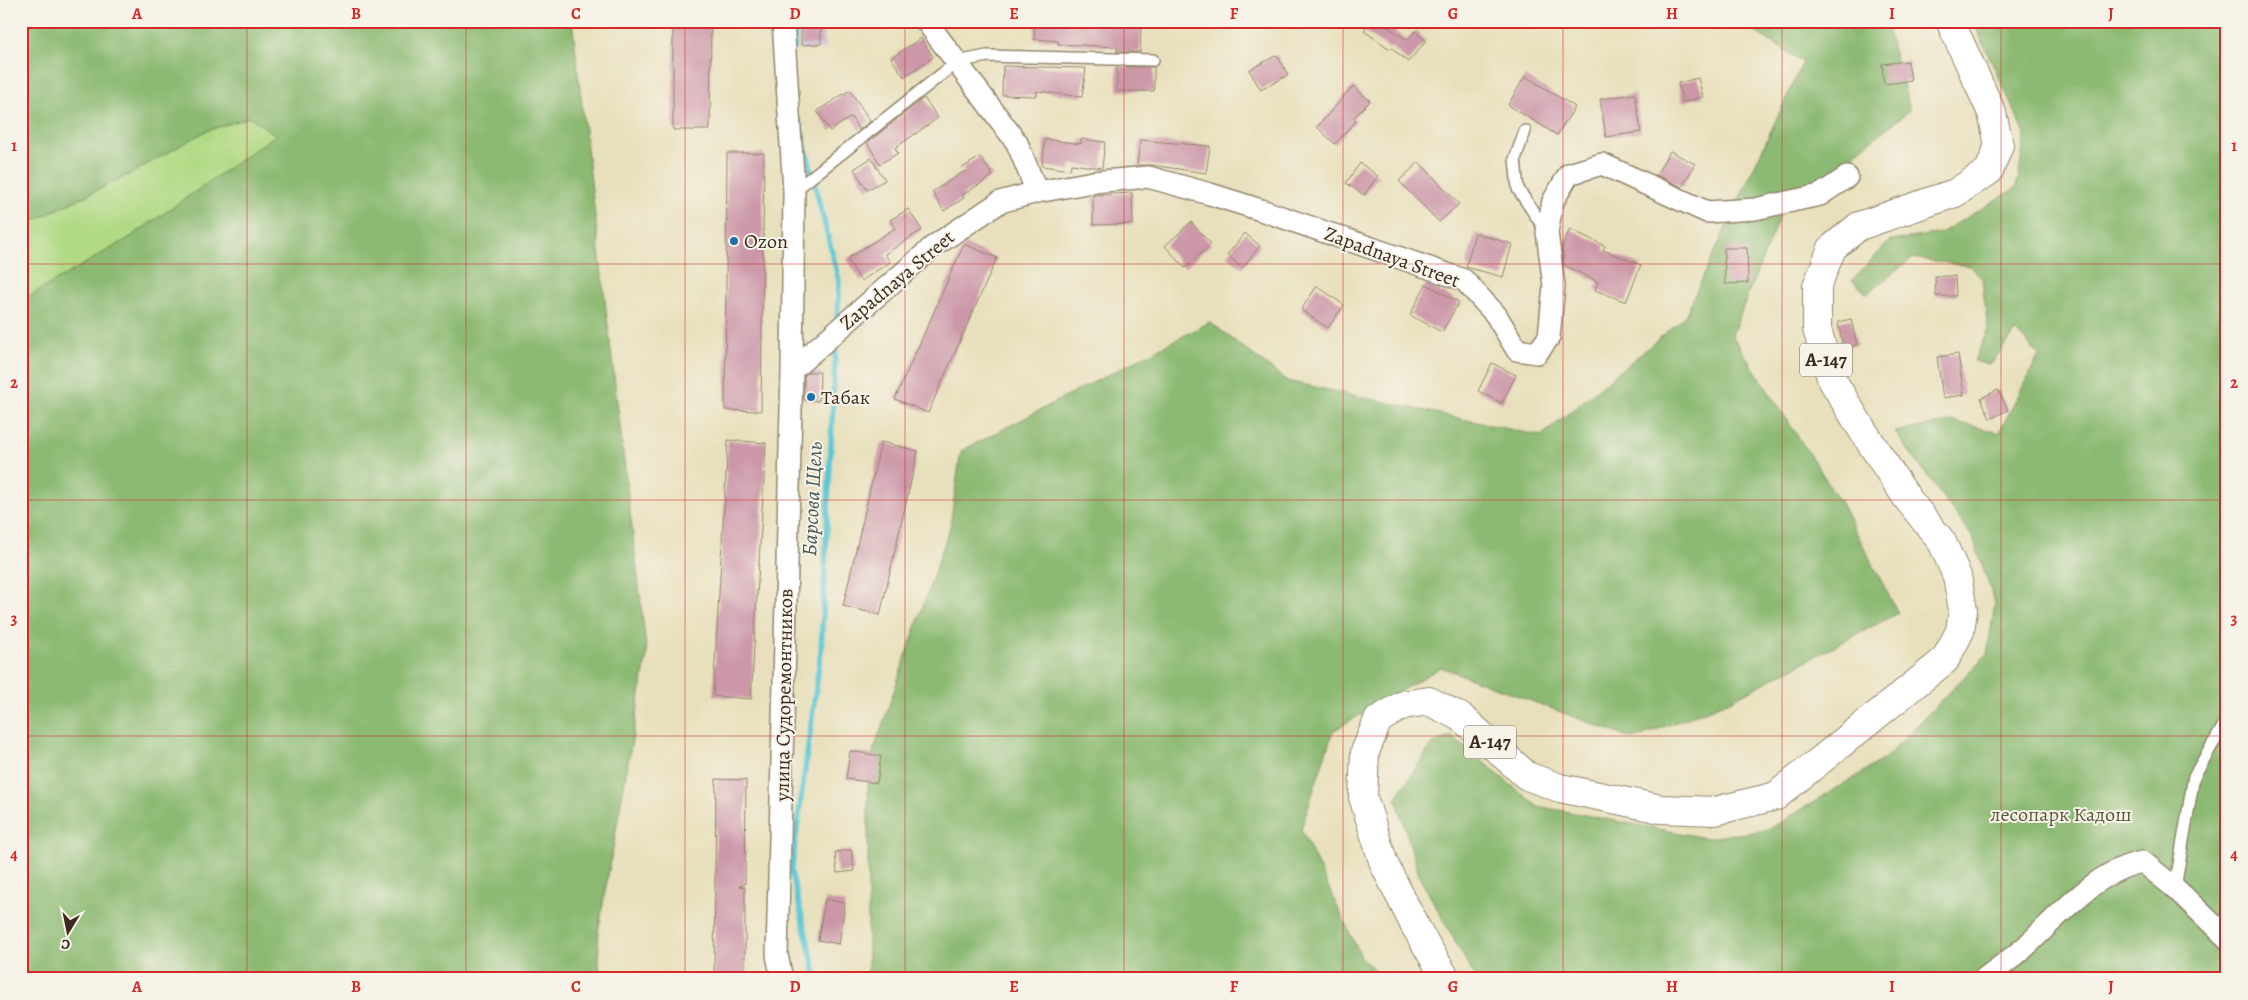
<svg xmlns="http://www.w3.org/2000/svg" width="2248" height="1000" font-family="Alegreya,serif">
  <rect width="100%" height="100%" fill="#f7f3e8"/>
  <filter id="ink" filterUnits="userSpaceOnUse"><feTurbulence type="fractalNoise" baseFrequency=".02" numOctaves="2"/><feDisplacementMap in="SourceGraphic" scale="10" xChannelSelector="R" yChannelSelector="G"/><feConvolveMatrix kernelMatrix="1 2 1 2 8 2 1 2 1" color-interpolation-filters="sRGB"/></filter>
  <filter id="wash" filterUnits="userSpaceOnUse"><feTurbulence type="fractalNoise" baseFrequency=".0096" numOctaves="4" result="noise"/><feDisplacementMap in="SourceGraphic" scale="20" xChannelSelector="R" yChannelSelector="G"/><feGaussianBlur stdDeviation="1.12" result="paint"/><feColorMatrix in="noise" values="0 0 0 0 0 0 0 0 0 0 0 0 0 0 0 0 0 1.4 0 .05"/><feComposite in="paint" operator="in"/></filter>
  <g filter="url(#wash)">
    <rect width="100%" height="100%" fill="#e8e0bc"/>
    <path fill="#cfbdce" d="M 799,21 L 824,21 L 825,49 L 800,50 Z"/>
    <path fill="#b1da85" stroke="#768252" d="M 250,117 L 276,135 L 129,238 L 21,301 L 21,227 L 130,174 L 206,131 Z"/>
    <path fill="#8cba72" stroke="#647248" d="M 21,21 L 572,21 L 647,655 L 598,932 L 600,979 L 21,979 L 21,301 L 129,238 L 276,135 L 250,117 L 206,131 L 130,174 L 21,227 Z
      M 1738,21 L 1885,21 L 1910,110 L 1781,212 L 1732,335 L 1841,503 L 1898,613 L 1730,701 L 1633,739 L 1441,667 L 1333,731 L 1301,829 L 1362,959 L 1386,979 L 868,979 L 868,767 L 950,527 L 961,451 L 1210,322 L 1287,381 L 1541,436 L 1684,318 L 1803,62 Z
      M 1973,21 L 2227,21 L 2227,979 L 1476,979 L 1420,878 L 1396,798 L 1433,743 L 1451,736 L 1537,806 L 1706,838 L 1768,830 L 1884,759 L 1987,654 L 1995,603 L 1973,538 L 1895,432 L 1953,421 L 1999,433 L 2039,355 L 2016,331 L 1990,365 L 1974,361 L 1988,330 L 1982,279 L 1969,266 L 1912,258 L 1867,294 L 1852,280 L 1890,241 L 1941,233 L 2017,187 L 2025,134 Z"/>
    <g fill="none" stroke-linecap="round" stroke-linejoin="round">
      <path stroke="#5bc7d5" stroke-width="5.5" d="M 795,21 L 795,48
        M 799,121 L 839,281 L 837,322
        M 817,979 L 791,872 L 821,651 L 836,339"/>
    </g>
    <g id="blocks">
      <path fill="#cc97a8" d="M 673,21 L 711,21 L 710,130 L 673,130 Z
        M 801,21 L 820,21 L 821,44 L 801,45 Z
        M 1035,21 L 1098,21 L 1141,24 L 1140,52 L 1117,52 L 1117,47 L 1058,44 L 1058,41 L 1034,39 Z
        M 1363,21 L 1379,21 L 1407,40 L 1415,31 L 1426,41 L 1408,62 L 1391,47 L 1390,49 L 1364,31 L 1367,25 Z
        M 921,38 L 933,57 L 904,77 L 891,58 Z
        M 1277,55 L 1288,75 L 1261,90 L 1249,70 Z
        M 1908,61 L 1911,81 L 1884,84 L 1882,64 Z
        M 1003,66 L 1086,68 L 1082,97 L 1037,91 L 1037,96 L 1002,95 Z
        M 1117,67 L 1154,67 L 1154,91 L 1117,91 Z
        M 1525,76 L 1575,107 L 1557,135 L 1508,105 Z
        M 1698,78 L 1703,97 L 1683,102 L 1678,83 Z
        M 1353,86 L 1370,101 L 1353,118 L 1356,121 L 1335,144 L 1317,127 Z
        M 850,90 L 870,121 L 859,130 L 851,117 L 830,131 L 817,111 Z
        M 1635,94 L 1641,132 L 1606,137 L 1600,99 Z
        M 924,98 L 938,118 L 895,148 L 898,153 L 880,164 L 867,143 Z
        M 1045,139 L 1081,144 L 1081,139 L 1105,142 L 1102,168 L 1071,164 L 1070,170 L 1042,166 Z
        M 1140,140 L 1210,146 L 1206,173 L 1151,165 L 1137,165 Z
        M 1670,151 L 1695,164 L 1682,187 L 1656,175 Z
        M 727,153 L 764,153 L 761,411 L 725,410 Z
        M 980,157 L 993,176 L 962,195 L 964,198 L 944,211 L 932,192 L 965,171 L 962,168 Z
        M 871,158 L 885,180 L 867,190 L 854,169 Z
        M 1419,162 L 1459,204 L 1439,222 L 1399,181 Z
        M 1360,163 L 1378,176 L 1364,195 L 1346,183 Z
        M 1132,193 L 1133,224 L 1093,225 L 1093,195 Z
        M 908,209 L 922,230 L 885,254 L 890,262 L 861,281 L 847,259 L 895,228 L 890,220 Z
        M 1191,222 L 1211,244 L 1185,268 L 1165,246 Z
        M 1570,229 L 1605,246 L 1603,250 L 1641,265 L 1626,302 L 1595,290 L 1598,282 L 1564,265 L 1562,247 Z
        M 1245,233 L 1260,246 L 1242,268 L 1227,255 Z
        M 1475,233 L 1512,244 L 1503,277 L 1466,267 Z
        M 964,244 L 997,258 L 928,413 L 895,399 Z
        M 1724,248 L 1747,248 L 1748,283 L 1725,284 Z
        M 1935,276 L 1955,276 L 1956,296 L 1936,296 Z
        M 1426,284 L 1459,302 L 1442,332 L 1410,315 Z
        M 1317,286 L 1344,305 L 1328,328 L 1301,310 Z
        M 1851,319 L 1857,345 L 1843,348 L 1838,322 Z
        M 1958,354 L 1964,395 L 1943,398 L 1937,357 Z
        M 1492,363 L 1516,375 L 1502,403 L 1478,391 Z
        M 809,372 L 820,372 L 819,401 L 804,400 L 804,376 Z
        M 1998,390 L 2008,410 L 1990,419 L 1981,398 Z
        M 728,440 L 766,443 L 751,699 L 713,696 Z
        M 881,442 L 918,451 L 880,615 L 843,606 Z
        M 850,751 L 881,756 L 877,783 L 846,779 Z
        M 716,779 L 746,780 L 745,884 L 739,886 L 745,887 L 745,966 L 747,979 L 714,979 Z
        M 851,850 L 854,871 L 837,873 L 835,852 Z
        M 825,899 L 845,903 L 839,944 L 818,940 Z"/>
    </g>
  </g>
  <g filter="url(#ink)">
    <use href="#blocks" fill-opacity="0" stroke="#92856d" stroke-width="1"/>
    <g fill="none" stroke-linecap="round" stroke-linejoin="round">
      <defs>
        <path id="service" d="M 1525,131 L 1515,159 L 1518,189 L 1546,231
          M 794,191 L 957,62 L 987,56 L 1153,60
          M 2175,888 L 2194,776 L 2227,720"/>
        <path id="minor" d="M 926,21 L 1017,143 L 1037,192
          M 792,370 L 934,246 L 1000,202 L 1037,192 L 1093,182 L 1148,177 L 1210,194 L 1264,211 L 1464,280 L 1496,315 L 1517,350 L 1537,353 L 1549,337 L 1554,286 L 1547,232 L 1553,201 L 1569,174 L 1602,164 L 1707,212 L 1755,209 L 1820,195 L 1847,177
          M 782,979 L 777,955 L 792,370 L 794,191 L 783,21
          M 1984,979 C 1997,969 2011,959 2024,948 C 2057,918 2097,869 2143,862 L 2175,888 L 2227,938"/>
        <path id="trunk" d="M 1446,979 L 1415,926 L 1384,864 L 1363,797 L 1365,752 L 1378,720 L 1403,705 L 1429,701 L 1462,718 L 1527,776 L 1560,788 L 1661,809 L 1715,811 L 1776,796 L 1945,660 L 1960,631 L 1963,610 L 1957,576 L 1942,542 L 1907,498 L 1863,431 L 1831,378 L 1817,329 L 1817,286 L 1832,248 L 1859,226 L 1955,193 L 1989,171 L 1999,145 L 1992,113 L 1950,21"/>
      </defs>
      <use href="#service" stroke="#92856d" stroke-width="14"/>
      <use href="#minor" stroke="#92856d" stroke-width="24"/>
      <use href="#trunk" stroke="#92856d" stroke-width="30"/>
      <use href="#service" stroke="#fff" stroke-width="11"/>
      <use href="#minor" stroke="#fff" stroke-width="21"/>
      <use href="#trunk" stroke="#fff" stroke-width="28"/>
    </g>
  </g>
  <path fill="none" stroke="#d62828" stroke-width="1" stroke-opacity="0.55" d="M 247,21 L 247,979M 466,21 L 466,979M 685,21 L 685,979M 905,21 L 905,979M 1124,21 L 1124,979M 1343,21 L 1343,979M 1563,21 L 1563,979M 1782,21 L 1782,979M 2001,21 L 2001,979M 21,264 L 2227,264M 21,500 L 2227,500M 21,736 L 2227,736"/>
  <g fill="#1f6fb2" stroke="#f7f3e8" stroke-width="2">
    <circle cx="734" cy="241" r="5"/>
    <circle cx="811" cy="397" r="5"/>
  </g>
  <g text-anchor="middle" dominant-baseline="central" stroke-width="4" stroke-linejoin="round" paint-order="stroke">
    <g fill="#f7f3e8" stroke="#73665b" stroke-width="1">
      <rect x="1800" y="343.5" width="52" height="33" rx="4"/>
      <rect x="1464" y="725.5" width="52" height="33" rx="4"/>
    </g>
    <g font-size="19" font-weight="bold" fill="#3b2a1e">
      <text x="1826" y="360">А-147</text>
      <text x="1490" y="742">А-147</text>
    </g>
    <g font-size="20" fill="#3b2a1e" stroke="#f7f3e8" text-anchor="start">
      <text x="744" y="241">Ozon</text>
      <text x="821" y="397">Табак</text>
    </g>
    <g font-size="20" fill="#3b2a1e" stroke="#f7f3e8">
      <text transform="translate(1392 257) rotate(20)">Zapadnaya Street</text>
      <text transform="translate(897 280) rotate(-40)">Zapadnaya Street</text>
      <text transform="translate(784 695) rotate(-89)">улица Судоремонтников</text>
    </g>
    <g font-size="20" fill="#585638" stroke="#f7f3e8">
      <text x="2061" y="814">лесопарк Кадош</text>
    </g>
    <g font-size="21" font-style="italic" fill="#455955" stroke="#f7f3e8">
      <text transform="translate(812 499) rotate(-87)">Барсова Щель</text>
    </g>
  </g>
  <rect width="2248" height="1000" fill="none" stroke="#f7f3e8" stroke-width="55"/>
  <g transform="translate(68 932) rotate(190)" stroke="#f7f3e8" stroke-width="4" paint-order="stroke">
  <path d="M0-4L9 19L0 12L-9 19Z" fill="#3b2a1e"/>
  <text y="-8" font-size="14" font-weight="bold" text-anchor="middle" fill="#3b2a1e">С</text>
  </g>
  <rect x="28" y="28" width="2192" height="944" fill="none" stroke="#d62828" stroke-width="2"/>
  <g font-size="16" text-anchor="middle" font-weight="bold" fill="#d62828">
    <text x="137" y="19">A</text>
    <text x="356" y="19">B</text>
    <text x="576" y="19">C</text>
    <text x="795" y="19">D</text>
    <text x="1014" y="19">E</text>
    <text x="1234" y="19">F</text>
    <text x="1453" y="19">G</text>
    <text x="1672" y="19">H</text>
    <text x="1892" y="19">I</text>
    <text x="2111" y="19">J</text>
    <text x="14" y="151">1</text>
    <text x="2234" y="151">1</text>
    <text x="14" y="388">2</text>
    <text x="2234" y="388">2</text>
    <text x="14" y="624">3</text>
    <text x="2234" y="624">3</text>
    <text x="14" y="860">4</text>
    <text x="2234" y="860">4</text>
    <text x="137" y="992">A</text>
    <text x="356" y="992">B</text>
    <text x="576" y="992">C</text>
    <text x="795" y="992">D</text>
    <text x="1014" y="992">E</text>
    <text x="1234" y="992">F</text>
    <text x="1453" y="992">G</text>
    <text x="1672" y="992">H</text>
    <text x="1892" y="992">I</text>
    <text x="2111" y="992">J</text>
  </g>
</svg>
